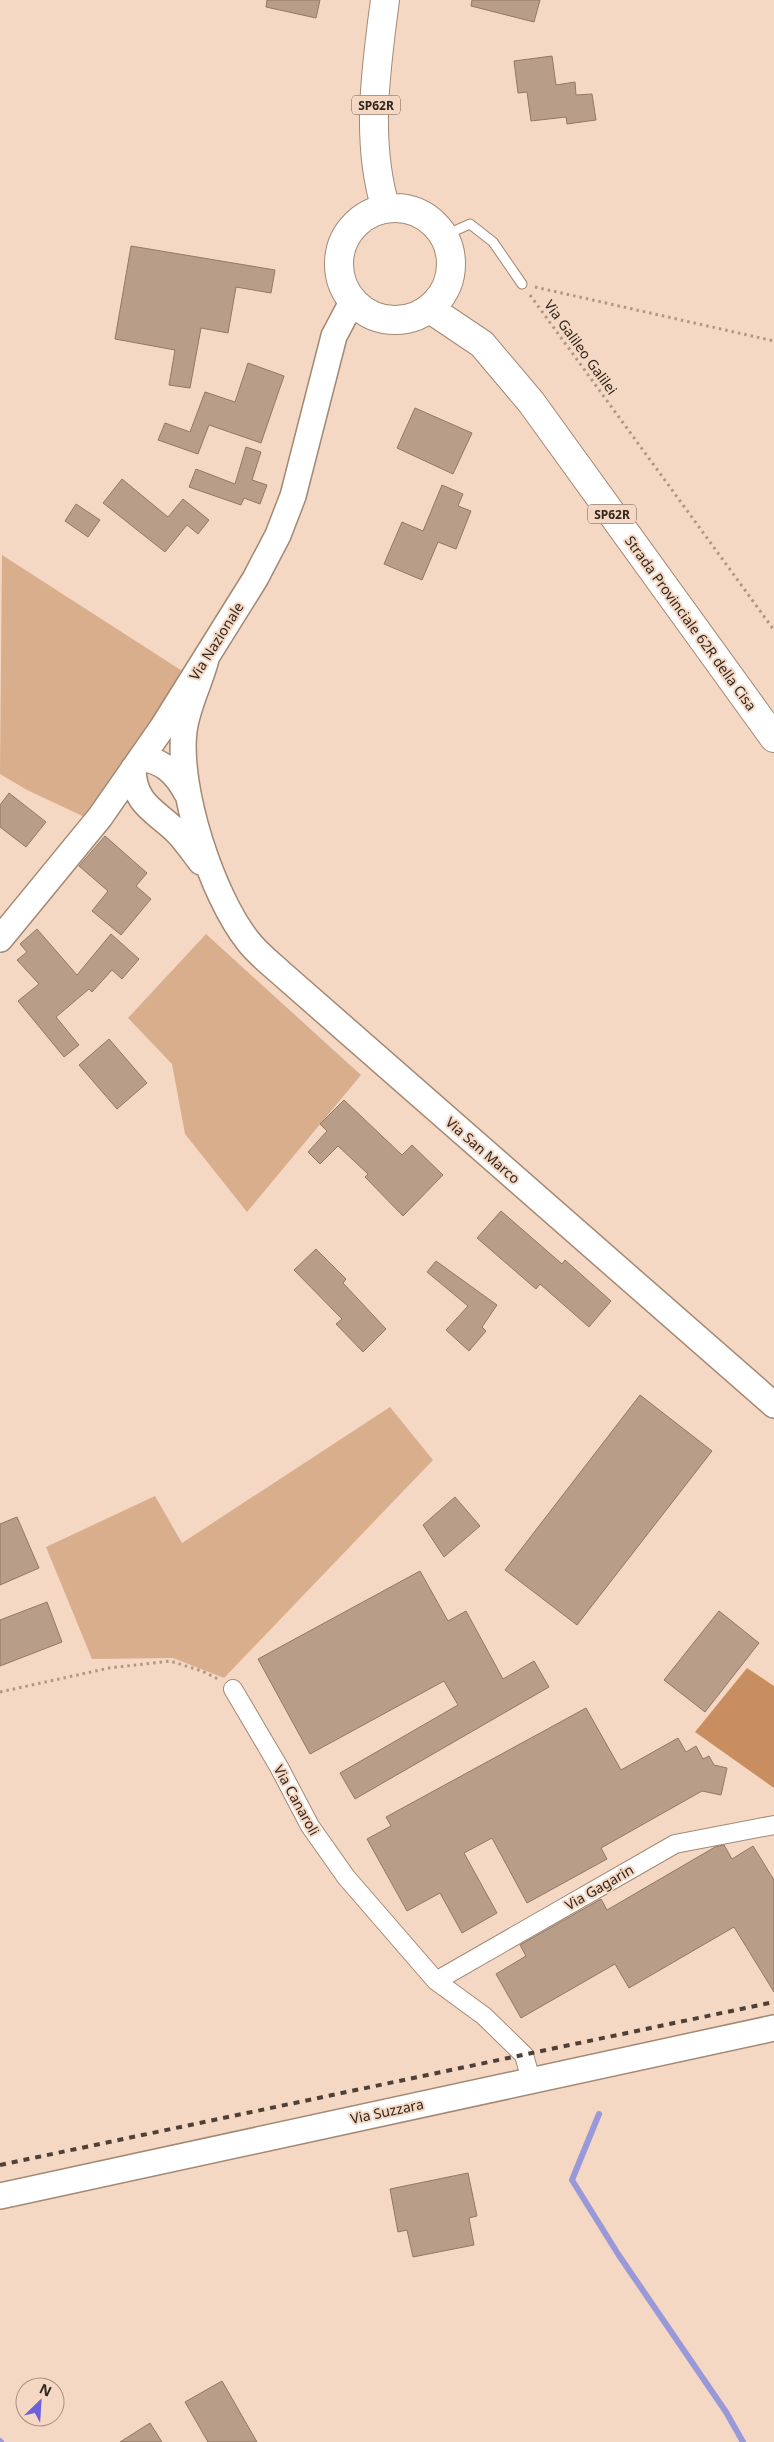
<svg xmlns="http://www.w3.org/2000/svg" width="774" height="2442" font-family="'Noto Sans',sans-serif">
  <rect width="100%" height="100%" fill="#f5d8c3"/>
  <path fill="#d9ae8d" d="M 2,555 L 190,676 L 93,821 L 27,790 L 0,774 Z
    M 206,934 L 361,1075 L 247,1212 L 185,1134 L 172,1064 L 128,1018 Z
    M 390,1407 L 433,1460 L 224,1678 L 173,1658 L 92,1659 L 46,1547 L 155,1496 L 182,1543 Z"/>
  <path fill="#c88e60" d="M 747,1668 L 774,1686 L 774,1788 L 695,1732 Z"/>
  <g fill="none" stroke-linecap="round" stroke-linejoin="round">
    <path stroke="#9999d9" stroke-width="6" d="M 599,2114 L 572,2180 L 618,2254 L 726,2412 L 743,2442
      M 0,2441 L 1,2442"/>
  </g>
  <path fill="#b89d88" stroke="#927864" d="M 267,0 L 320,0 L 316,18 L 266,7 Z
    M 472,0 L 540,0 L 534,22 L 471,6 Z
    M 552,56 L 556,85 L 575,82 L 576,95 L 592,94 L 596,120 L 567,124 L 566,117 L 531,121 L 527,92 L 518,93 L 514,61 Z
    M 131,246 L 275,270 L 271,293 L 236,287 L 228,333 L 201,328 L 190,388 L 169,385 L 175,350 L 115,339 Z
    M 248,363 L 284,376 L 261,443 L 209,425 L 198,454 L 158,440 L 165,423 L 190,432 L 205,392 L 235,402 Z
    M 415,408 L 472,433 L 453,474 L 397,448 Z
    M 246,447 L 261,452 L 252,480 L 267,485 L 260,504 L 244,498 L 241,505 L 189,487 L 196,469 L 235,484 Z
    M 122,479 L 168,517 L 183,499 L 209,520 L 198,534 L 187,525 L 165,552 L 103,503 Z
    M 442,485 L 463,494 L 458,506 L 471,511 L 456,549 L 438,542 L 422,580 L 384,564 L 402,522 L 423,531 Z
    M 76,504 L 100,520 L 88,537 L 65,521 Z
    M 9,793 L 46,822 L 26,847 L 0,827 L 0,805 Z
    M 105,836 L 147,873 L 136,886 L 151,899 L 121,935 L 92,911 L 108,891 L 79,866 Z
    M 37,929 L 77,975 L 111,934 L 139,959 L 122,979 L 112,970 L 92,992 L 89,989 L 56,1017 L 79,1045 L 64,1057 L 18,1001 L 39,984 L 17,960 L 27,952 L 20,944 Z
    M 109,1039 L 147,1083 L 117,1109 L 79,1065 Z
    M 344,1100 L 402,1155 L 412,1145 L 443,1175 L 403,1216 L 365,1177 L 368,1174 L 338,1146 L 320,1164 L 308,1152 L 327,1131 L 320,1124 Z
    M 501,1211 L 562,1264 L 565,1260 L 611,1301 L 589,1327 L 540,1284 L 536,1289 L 477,1238 Z
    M 316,1249 L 346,1279 L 343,1283 L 386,1329 L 363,1352 L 336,1324 L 342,1319 L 294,1270 Z
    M 436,1261 L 497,1305 L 482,1327 L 486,1331 L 469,1351 L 446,1330 L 468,1306 L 427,1272 Z
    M 640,1395 L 712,1451 L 577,1625 L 505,1570 Z
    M 455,1497 L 480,1526 L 444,1557 L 423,1525 Z
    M 17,1517 L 39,1568 L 0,1585 L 0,1524 Z
    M 420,1571 L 448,1621 L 466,1611 L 503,1679 L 534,1661 L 549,1687 L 355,1799 L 340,1773 L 458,1705 L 444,1681 L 310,1754 L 258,1659 Z
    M 47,1602 L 62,1642 L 0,1666 L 0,1620 Z
    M 719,1611 L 759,1643 L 705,1712 L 664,1680 Z
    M 586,1708 L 621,1770 L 678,1738 L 686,1752 L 696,1746 L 703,1759 L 709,1756 L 714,1765 L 727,1768 L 721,1795 L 702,1791 L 601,1848 L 607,1859 L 527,1903 L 492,1838 L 464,1853 L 497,1913 L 462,1933 L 440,1893 L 407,1911 L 367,1839 L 391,1826 L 386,1817 Z
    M 724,1845 L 732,1859 L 753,1846 L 774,1880 L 774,1992 L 734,1927 L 629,1988 L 615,1964 L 521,2018 L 496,1974 L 526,1956 L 520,1945 L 601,1899 L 607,1910 L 715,1847 Z
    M 468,2173 L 477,2216 L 469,2218 L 474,2245 L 413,2257 L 407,2230 L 398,2232 L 390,2189 Z
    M 222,2381 L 257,2442 L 208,2442 L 185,2402 Z
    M 150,2423 L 162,2442 L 120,2442 Z"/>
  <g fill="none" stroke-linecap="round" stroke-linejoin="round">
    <defs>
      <path id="lane" d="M 443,236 L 470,224 L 493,242 L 522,284"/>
      <path id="street" d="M 233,1689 L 279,1767 L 310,1826 L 346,1877 L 436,1981 L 484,2016 L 524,2055 L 531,2080
        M 436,1981 L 675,1844 L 774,1825"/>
      <path id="secondary" d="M 206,659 C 200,683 187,706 184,731 C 177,788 212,896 248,941 C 257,953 270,963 281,973 L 774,1405
        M 141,758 C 163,761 176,773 186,792
        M 133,769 C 134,806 157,811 179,834 C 187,843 194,853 201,862
        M 0,939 L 100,817 L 162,728 L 255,579 L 278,535 L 293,496 L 334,336 L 352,302
        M 0,2196 L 774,2028"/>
      <path id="primary" d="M 385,0 C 376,68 365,142 386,209
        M339 264a56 56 0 1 1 112 0a56 56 0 1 1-112 0Z"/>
      <path id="highway" d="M 430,309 L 482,344 L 531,402 L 774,738"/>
    </defs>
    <use href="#lane" stroke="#a38874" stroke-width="11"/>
    <use href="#street" stroke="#a38874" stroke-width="20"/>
    <use href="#secondary" stroke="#a38874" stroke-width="28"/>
    <use href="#primary" stroke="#a38874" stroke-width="30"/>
    <use href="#highway" stroke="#a38874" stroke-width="30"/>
    <path stroke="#ad9787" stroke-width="3" stroke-dasharray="2.5 4" stroke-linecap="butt" d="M 535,287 L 774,341
      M 530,295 L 774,630
      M 0,1692 L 109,1668 L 170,1661 L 202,1671 L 218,1679"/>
    <use href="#lane" stroke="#fff" stroke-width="9"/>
    <use href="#street" stroke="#fff" stroke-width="18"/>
    <use href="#secondary" stroke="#fff" stroke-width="25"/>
    <use href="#primary" stroke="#fff" stroke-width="28"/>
    <use href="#highway" stroke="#fff" stroke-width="28"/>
    <path stroke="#4e4036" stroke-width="4" stroke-dasharray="6 6" stroke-linecap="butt" d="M 0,2165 L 774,2002"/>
  </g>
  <g text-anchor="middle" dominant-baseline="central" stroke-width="4" stroke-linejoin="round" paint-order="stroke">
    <g fill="#f5d8c3" stroke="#6c5b50" stroke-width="1">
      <rect x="352" y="95.5" width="48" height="19" rx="4"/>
      <rect x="588" y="504.5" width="48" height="19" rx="4"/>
    </g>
    <g font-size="12" font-weight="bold" fill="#31261e">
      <text x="376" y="105">SP62R</text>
      <text x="612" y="514">SP62R</text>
    </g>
    <g font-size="14" fill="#31261e" stroke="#f5d8c3">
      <text transform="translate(581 347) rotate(54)">Via Galileo Galilei</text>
      <text transform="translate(691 623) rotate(54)">Strada Provinciale 62R della Cisa</text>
      <text transform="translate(216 641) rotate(-58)">Via Nazionale</text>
      <text transform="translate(483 1150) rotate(41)">Via San Marco</text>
      <text transform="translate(297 1800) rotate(61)">Via Canaroli</text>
      <text transform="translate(599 1887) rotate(-30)">Via Gagarin</text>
      <text transform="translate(387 2111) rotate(-12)">Via Suzzara</text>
    </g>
  </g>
  <g transform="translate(40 2402) rotate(25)"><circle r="24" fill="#f5d8c3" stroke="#a79181"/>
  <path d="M0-4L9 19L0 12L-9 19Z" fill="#6d60da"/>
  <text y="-8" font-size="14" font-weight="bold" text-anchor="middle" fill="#31261e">N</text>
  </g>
</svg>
